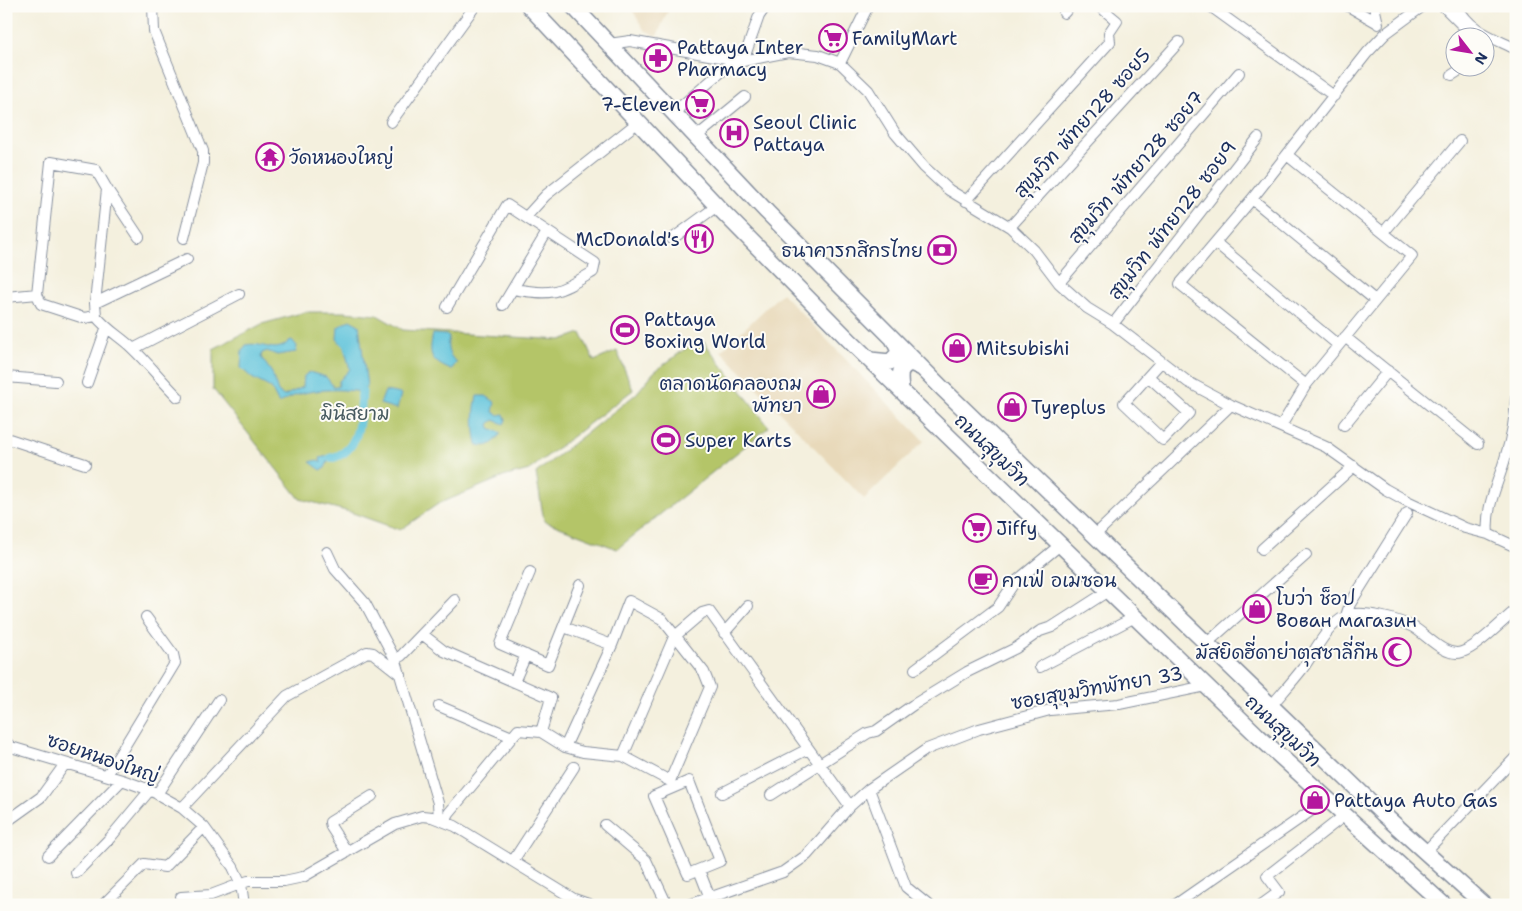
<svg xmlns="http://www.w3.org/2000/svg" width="1522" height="911" font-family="'Shantell Sans','Playpen Sans Thai',sans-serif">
  <rect width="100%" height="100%" fill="#fdfcf7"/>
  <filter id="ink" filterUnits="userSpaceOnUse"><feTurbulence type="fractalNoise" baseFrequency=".02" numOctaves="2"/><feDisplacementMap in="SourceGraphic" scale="10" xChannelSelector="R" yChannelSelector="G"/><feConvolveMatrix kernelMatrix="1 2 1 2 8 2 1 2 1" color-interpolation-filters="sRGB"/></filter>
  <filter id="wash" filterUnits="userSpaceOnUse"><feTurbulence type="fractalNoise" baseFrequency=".0096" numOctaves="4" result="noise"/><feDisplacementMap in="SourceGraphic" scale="20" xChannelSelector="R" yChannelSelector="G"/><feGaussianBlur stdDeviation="1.12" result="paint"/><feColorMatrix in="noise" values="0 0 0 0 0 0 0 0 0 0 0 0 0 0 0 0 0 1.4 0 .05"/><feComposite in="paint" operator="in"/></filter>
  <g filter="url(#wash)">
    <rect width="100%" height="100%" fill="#f4f0de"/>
    <path fill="#e8d9ba" d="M 630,6 L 670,6 L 657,36 L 644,30 Z
      M 782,293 L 924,441 L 864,499 L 721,351 Z"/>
    <path fill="#b4c568" stroke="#687a63" d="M 305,312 L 344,312 L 377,315 L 403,330 L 561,340 L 581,333 L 594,361 L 617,351 L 633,390 L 529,470 L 503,477 L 438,504 L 400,530 L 350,512 L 300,499 L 213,389 L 213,349 L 262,324 Z
      M 704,342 L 769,427 L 617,549 L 544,521 L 536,473 L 636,394 L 654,372 L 689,346 Z"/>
    <path fill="#5dc2da" stroke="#3c789c" d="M 350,320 L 359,325 L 367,386 L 362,392 C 338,388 300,388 279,404 L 271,388 L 252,378 L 241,368 L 242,351 L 246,345 C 262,341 276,356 289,341 L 292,340 L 297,346 L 296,352 L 277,355 L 267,351 L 262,353 L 261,357 L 272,373 L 278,392 L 284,396 L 303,387 L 304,376 L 309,372 L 326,377 L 334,387 L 338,387 L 339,381 L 350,369 L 344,347 L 337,339 L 338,327 Z
      M 433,334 L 446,335 L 449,337 C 446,347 448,356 457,362 L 451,370 C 431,361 428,356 433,334 Z
      M 385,391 L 401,394 L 397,409 L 380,404 Z
      M 477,396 L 486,396 L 495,402 L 493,412 L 498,415 L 504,414 L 506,420 L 504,424 L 494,420 L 489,424 L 490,428 L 501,433 C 494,443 490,448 477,445 C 474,429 473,412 477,396 Z
      M 331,455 L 325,468 L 321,470 L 310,462 L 318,460 L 321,463 L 320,458 Z"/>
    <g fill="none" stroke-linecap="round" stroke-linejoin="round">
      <path stroke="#5dc2da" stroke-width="9" d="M 331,458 C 361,452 360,417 362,392"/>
    </g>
  </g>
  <g filter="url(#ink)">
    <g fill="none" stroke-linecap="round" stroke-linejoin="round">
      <defs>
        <path id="minor" d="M 153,6 L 154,31 L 203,151 L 203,163 L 184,238
          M 1210,6 L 1334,96
          M 1348,6 L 1376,22
          M 1374,6 L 1378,24
          M 1443,6 L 1470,33
          M 1457,6 C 1470,31 1492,37 1516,49
          M 1064,13 L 1070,6
          M 609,44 L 630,41 L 743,61 L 759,16 L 766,6
          M 840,63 L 868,6
          M 1452,75 L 1463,68
          M 673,113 L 727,67 L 743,61 L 788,52 L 818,55 L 840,63 L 868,90 L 895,133 L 924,167 L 949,190 L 1010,227 L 1034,250 L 1059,283 L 1087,308 L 1113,324 L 1188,382 L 1231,405 L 1326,447 L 1385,489 L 1405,500 L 1465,528 L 1488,534 L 1516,547
          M 391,122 L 475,6
          M 696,137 L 745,97
          M 107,189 L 139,237
          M 1252,199 L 1375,300
          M 966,201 L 1110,42 L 1109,33 L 1117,21 L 1099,6
          M 526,217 L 546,195 L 637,123
          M 1010,227 L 1179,42
          M 1384,232 L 1460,141
          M 672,239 L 717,206
          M 1216,243 L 1338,345
          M 1059,283 L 1239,73
          M 37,294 L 51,162 L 96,170 L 107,189 L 95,303 L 96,316
          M 6,297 L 37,294 L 41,304 L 84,318 L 96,316 C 106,329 119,336 131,347 C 148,363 162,381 178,397
          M 95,303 L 187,259
          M 503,305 L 547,232
          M 447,307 L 507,205 L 595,263 L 593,272 C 557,293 554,296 513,289
          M 1113,324 L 1258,138
          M 1345,337 L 1478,444
          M 133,349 L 239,294
          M 6,377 L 56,381
          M 1149,377 L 1189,413 L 1163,440 L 1124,403 L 1161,362
          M 87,383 L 106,329
          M 1306,385 L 1180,284 L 1252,199 L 1367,53 L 1385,34 L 1423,6
          M 1344,425 L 1388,371
          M 1281,426 L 1306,385 L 1412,256 L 1287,155
          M 6,438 L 85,464
          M 1488,534 C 1485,506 1499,482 1506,455 C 1512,437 1515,417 1516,398
          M 1095,535 L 1231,405
          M 1262,549 L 1354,466
          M 327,552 L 335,569 L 365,603 L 396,661 L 438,803 L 439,819
          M 530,572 L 500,644 L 548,665 L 580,585
          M 1346,616 L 1350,604 L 1407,513
          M 564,627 L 612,645
          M 724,633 L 748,606
          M 422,634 L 444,651 L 551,698 L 541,732
          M 1206,644 L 1306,555
          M 401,656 L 455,600
          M 1040,667 L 1135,617
          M 915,669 L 998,607 L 1014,583 L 1060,545
          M 514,682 L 526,655
          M 439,706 L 512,737
          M 1271,706 C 1282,693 1293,681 1303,668 C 1316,650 1326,626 1346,616 C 1361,609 1399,620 1413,627 C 1426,634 1445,658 1462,652 C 1479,646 1501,622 1516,610
          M 6,742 L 11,747 L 122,780 L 150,790 L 182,808 L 204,827 L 233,867 L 241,884 L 244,905
          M 623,756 L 674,637 L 702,613 L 709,611 L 850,806
          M 107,775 L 175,663 L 173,654 L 146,617
          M 689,781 L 720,861 L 688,874 L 654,796 Z
          M 869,789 L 906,887 L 928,905
          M 722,793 L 808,749
          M 157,794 L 219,700
          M 771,795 L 868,733 L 876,731 L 913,705 L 967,672 L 1016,648 L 1040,631 L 1052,627 L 1108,591
          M 182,808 L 287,696 L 367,652 L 373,653 L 401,675
          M 445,821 L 449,813 L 518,730 L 541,732 L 565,747 L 583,752 L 623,756 L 670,781 L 710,687 L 704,672 L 662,619 L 629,601 L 612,645 L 565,747
          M 6,822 L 41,797 L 65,764
          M 605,825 L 646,860 L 667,905
          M 1426,851 L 1516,757
          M 347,852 L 331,827 L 330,822 L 372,796
          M 48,856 L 122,780
          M 513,861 L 574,767
          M 699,870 L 710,898
          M 76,873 L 110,838 L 150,790
          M 181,897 L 211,895 L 248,881 L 284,881 L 303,877 L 395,824 L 422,816 L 432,817 L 455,826 L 574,899 L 591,905
          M 103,905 L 144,864 L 165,867 L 204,827
          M 689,905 L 783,872 L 807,855 L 850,806 L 869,789 L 927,749 L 979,729 L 1050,710 L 1119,704 L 1206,686
          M 1175,905 L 1328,799
          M 1261,905 L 1279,892 L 1267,876 L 1345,815"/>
        <path id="highway" d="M 529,6 L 717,206 L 851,342 L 1257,735 L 1444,905
          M 573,6 L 767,212 L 943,389 L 1383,814 L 1484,905
          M 870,360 L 890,362 L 898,354 L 898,349 L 893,339
          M 901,390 C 900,378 897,367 911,363 L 922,368"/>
      </defs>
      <use href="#minor" stroke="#88909e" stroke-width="12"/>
      <use href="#highway" stroke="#88909e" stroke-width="18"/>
      <use href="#minor" stroke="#fff" stroke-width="10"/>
      <use href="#highway" stroke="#fff" stroke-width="15"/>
    </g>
  </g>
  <defs>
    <symbol id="supermarket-ring" viewBox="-11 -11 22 22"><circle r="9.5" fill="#fdfcf7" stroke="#b5179e" stroke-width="1.5"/><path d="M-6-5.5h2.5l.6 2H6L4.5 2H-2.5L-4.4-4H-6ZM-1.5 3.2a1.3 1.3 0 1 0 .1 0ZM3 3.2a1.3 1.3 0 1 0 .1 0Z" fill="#b5179e"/></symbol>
    <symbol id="pharmacy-ring" viewBox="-11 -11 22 22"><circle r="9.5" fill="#fdfcf7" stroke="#b5179e" stroke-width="1.5"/><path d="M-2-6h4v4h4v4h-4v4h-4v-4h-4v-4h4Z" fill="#b5179e"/></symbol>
    <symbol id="hospital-ring" viewBox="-11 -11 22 22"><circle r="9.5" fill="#fdfcf7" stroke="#b5179e" stroke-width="1.5"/><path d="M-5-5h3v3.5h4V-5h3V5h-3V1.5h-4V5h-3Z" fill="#b5179e"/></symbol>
    <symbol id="temple-ring" viewBox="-11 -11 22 22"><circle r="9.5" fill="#fdfcf7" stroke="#b5179e" stroke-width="1.5"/><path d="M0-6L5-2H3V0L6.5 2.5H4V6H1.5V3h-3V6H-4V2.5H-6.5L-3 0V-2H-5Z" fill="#b5179e"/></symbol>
    <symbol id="restaurant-ring" viewBox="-11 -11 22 22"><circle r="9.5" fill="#fdfcf7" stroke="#b5179e" stroke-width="1.5"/><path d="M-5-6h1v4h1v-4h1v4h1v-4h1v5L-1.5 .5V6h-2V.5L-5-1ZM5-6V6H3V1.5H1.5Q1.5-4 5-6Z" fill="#b5179e"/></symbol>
    <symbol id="bank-ring" viewBox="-11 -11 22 22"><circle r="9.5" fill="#fdfcf7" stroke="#b5179e" stroke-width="1.5"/><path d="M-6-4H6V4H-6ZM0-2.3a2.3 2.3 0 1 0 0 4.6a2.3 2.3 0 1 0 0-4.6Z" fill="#b5179e"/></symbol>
    <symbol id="stadium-ring" viewBox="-11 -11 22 22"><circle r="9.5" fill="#fdfcf7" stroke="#b5179e" stroke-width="1.5"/><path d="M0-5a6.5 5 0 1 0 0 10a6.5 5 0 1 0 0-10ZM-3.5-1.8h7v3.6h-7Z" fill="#b5179e"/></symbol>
    <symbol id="shop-ring" viewBox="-11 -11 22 22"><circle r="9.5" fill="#fdfcf7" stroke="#b5179e" stroke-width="1.5"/><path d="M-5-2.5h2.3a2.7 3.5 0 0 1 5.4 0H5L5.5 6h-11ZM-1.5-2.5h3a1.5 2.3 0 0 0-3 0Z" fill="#b5179e"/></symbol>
    <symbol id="cafe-ring" viewBox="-11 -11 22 22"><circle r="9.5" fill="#fdfcf7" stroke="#b5179e" stroke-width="1.5"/><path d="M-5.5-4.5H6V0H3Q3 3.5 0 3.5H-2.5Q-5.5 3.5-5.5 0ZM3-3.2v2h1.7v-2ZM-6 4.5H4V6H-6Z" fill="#b5179e"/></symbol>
    <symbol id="mosque-ring" viewBox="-11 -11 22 22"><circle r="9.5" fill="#fdfcf7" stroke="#b5179e" stroke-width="1.5"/><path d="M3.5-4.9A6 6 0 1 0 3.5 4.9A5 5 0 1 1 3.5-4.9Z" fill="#b5179e"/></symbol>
  </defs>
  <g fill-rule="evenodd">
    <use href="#supermarket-ring" x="817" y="22" width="32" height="32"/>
    <use href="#pharmacy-ring" x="642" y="42" width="32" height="32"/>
    <use href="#supermarket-ring" x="684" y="88" width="32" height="32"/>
    <use href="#hospital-ring" x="718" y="117" width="32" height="32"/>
    <use href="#temple-ring" x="254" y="141" width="32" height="32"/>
    <use href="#restaurant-ring" x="683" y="223" width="32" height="32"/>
    <use href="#bank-ring" x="926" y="234" width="32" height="32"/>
    <use href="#stadium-ring" x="609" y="314" width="32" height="32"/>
    <use href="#shop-ring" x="941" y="332" width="32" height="32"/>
    <use href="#shop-ring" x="805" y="378" width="32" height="32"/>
    <use href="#shop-ring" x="996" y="391" width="32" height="32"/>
    <use href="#stadium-ring" x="650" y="424" width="32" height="32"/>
    <use href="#supermarket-ring" x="961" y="512" width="32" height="32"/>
    <use href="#cafe-ring" x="967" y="564" width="32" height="32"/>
    <use href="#shop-ring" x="1241" y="593" width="32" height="32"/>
    <use href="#mosque-ring" x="1381" y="636" width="32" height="32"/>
    <use href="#shop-ring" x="1299" y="784" width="32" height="32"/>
  </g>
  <g text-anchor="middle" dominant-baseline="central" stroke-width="4" stroke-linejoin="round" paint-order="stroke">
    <g font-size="19" fill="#1b2f5e" stroke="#fdfcf7" text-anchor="start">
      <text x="852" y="38">FamilyMart</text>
      <text x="677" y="47">Pattaya Inter<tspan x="677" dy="22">Pharmacy</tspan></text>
      <text x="681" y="104" text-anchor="end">7-Eleven</text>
      <text x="753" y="122">Seoul Clinic<tspan x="753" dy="22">Pattaya</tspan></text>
      <text x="289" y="157">วัดหนองใหญ่</text>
      <text x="680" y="239" text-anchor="end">McDonald's</text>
      <text x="923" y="250" text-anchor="end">ธนาคารกสิกรไทย</text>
      <text x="644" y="319">Pattaya<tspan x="644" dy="22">Boxing World</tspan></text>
      <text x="976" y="348">Mitsubishi</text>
      <text x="802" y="383" text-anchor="end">ตลาดนัดคลองถม<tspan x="802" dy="22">พัทยา</tspan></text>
      <text x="1031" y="407">Tyreplus</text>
      <text x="685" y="440">Super Karts</text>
      <text x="996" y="528">Jiffy</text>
      <text x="1002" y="580">คาเฟ่ อเมซอน</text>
      <text x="1276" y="598">โบว่า ช็อป<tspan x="1276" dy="22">Вован магазин</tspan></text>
      <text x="1378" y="652" text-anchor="end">มัสยิดฮี่ดาย่าตุสซาลี่กีน</text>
      <text x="1334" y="800">Pattaya Auto Gas</text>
    </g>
    <g font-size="19" fill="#1b2f5e" stroke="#fdfcf7">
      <text transform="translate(1082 123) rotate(-48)">สุขุมวิท พัทยา28 ซอย5</text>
      <text transform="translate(1136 167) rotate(-49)">สุขุมวิท พัทยา28 ซอย7</text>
      <text transform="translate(1172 220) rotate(-52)">สุขุมวิท พัทยา28 ซอย9</text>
      <text transform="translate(992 450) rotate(44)">ถนนสุขุมวิท</text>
      <text transform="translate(1097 688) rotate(-10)">ซอยสุขุมวิทพัทยา 33</text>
      <text transform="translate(1283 731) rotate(43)">ถนนสุขุมวิท</text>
      <text transform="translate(103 758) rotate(19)">ซอยหนองใหญ่</text>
    </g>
    <g font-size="19" fill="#495c61" stroke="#fdfcf7">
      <text x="355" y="413">มินิสยาม</text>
    </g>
  </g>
  <rect width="1522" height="911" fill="none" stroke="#fdfcf7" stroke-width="25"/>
  <g transform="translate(1470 52) rotate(121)"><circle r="24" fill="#fdfcf7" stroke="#a3aaba"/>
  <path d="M0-4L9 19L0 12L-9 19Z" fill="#b5179e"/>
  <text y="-8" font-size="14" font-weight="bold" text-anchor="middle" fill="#1b2f5e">N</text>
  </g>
</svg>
